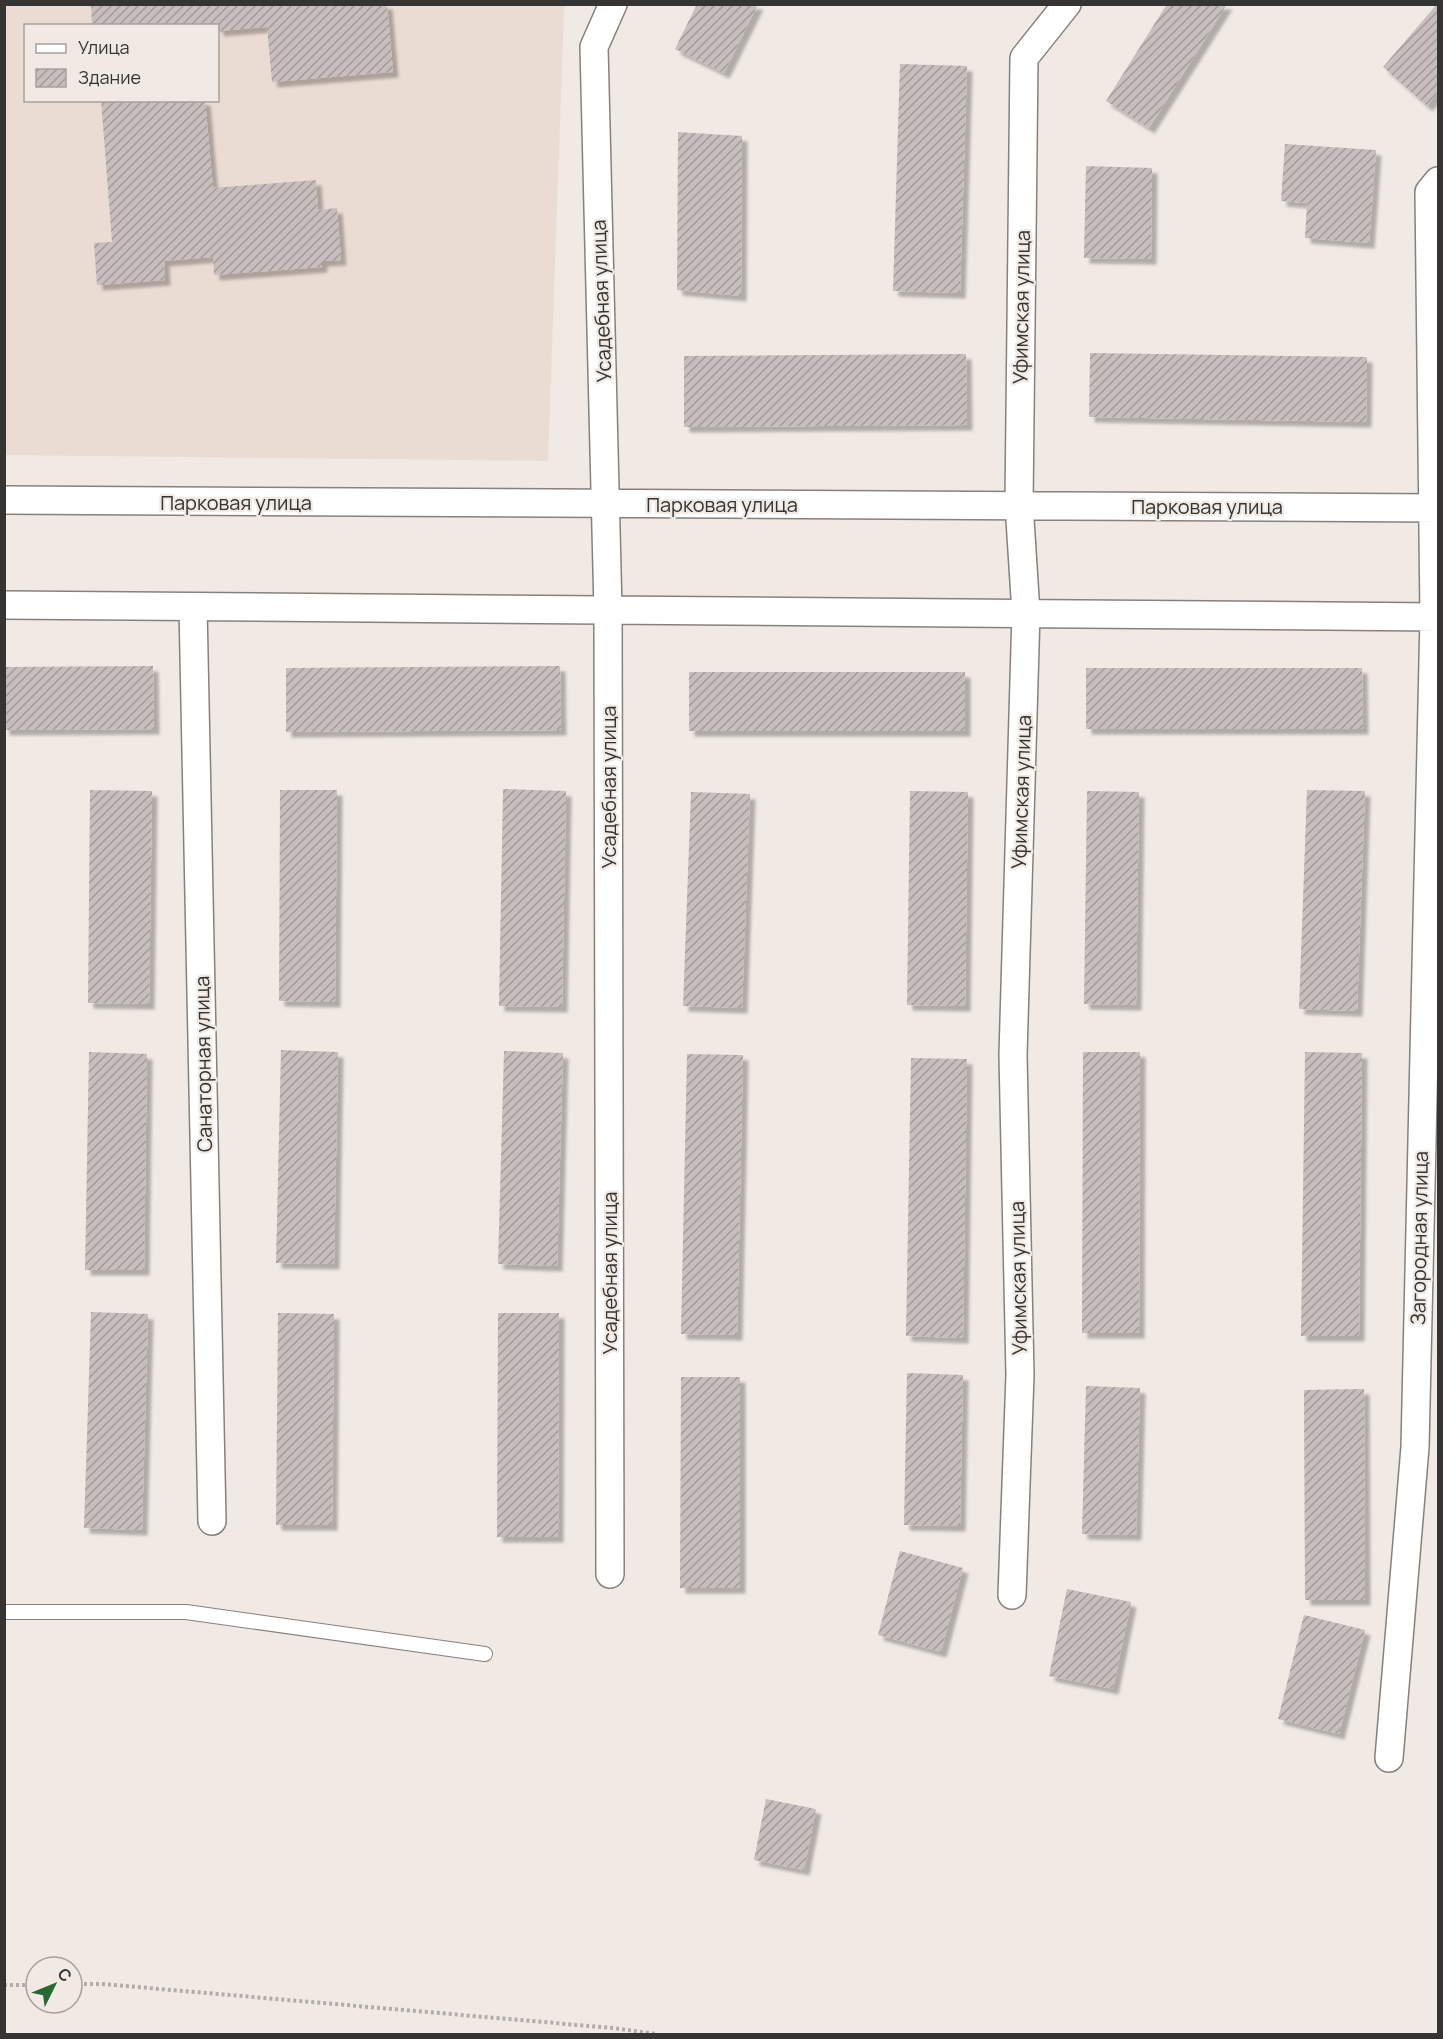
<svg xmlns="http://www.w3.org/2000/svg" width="1443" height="2039" font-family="Manrope,sans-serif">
  <defs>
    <pattern id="building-hatch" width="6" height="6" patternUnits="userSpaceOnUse" patternTransform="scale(1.5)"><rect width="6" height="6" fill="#c7bebd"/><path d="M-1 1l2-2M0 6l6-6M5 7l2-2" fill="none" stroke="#a29b9a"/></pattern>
    <filter id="shadow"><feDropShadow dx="5.5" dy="5.5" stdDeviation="1.5" flood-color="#0004"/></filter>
  </defs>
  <rect width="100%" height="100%" fill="#f0e9e4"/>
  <path fill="#eadcd3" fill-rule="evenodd" d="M 5,5 L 566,5 L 564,9 L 548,461 L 5,455 ZM 26,26 L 218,26 L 218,100 L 26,100 Z"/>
  <path fill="url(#building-hatch)" filter="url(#shadow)" d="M 91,4 L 387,4 L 393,72 L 272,82 L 267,27 L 218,31 L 218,26 L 92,26 Z
    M 697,4 L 758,4 L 724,73 L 675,49 Z
    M 1167,4 L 1227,4 L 1149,128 L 1106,101 Z
    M 1437,4 L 1438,92 L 1427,106 L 1383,67 Z
    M 900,64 L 967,66 L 960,293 L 893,291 Z
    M 101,100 L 205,100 L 213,188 L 316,180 L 318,210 L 337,208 L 341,260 L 322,261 L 322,267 L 214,275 L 213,257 L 164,261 L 165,280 L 97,285 L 94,243 L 112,242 Z
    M 678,132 L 742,136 L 741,296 L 677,290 Z
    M 1285,144 L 1376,150 L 1369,243 L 1305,238 L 1307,203 L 1281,201 Z
    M 1086,166 L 1152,168 L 1151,259 L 1084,258 Z
    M 1090,353 L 1367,357 L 1366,422 L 1089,417 Z
    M 966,354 L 967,425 L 684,427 L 684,356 Z
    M 153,666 L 154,729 L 4,730 L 4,667 Z
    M 560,666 L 561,730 L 286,732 L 286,668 Z
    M 1086,668 L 1362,668 L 1363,729 L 1086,729 Z
    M 689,672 L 965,672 L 965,731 L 689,731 Z
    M 503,789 L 566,791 L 562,1007 L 499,1006 Z
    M 90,790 L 152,791 L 149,1004 L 88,1003 Z
    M 280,790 L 337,790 L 335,1002 L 279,1001 Z
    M 1307,790 L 1365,791 L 1357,1011 L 1299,1009 Z
    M 910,791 L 968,792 L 965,1006 L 907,1005 Z
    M 1087,791 L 1139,792 L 1136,1005 L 1084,1004 Z
    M 691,792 L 750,794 L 742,1008 L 683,1006 Z
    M 281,1050 L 338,1052 L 334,1264 L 276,1263 Z
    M 504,1051 L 563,1053 L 557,1266 L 498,1264 Z
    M 89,1052 L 147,1054 L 144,1270 L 85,1270 Z
    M 1083,1052 L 1140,1052 L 1139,1333 L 1082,1333 Z
    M 1305,1052 L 1362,1053 L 1359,1336 L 1301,1336 Z
    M 687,1054 L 743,1055 L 737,1335 L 681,1334 Z
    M 911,1058 L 967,1059 L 963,1338 L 906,1336 Z
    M 91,1312 L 148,1314 L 142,1530 L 84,1528 Z
    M 278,1313 L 334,1314 L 332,1525 L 276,1525 Z
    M 498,1313 L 559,1313 L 558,1537 L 497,1537 Z
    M 907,1373 L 963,1375 L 960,1526 L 904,1525 Z
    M 681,1377 L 740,1377 L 740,1588 L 680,1588 Z
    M 1086,1386 L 1140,1388 L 1136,1535 L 1082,1534 Z
    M 1364,1389 L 1365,1600 L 1305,1600 L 1304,1390 Z
    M 900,1551 L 963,1568 L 941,1652 L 878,1635 Z
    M 1067,1589 L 1131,1602 L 1113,1689 L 1049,1676 Z
    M 1304,1615 L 1365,1630 L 1339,1734 L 1278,1719 Z
    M 766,1799 L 816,1809 L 804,1870 L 754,1860 Z"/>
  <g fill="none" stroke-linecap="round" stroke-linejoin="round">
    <defs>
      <path id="service" d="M 4,1612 L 186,1612 L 485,1654"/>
      <path id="minor" d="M 4,500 L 1438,508
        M 4,605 L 1438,617
        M 193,607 L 212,1521
        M 610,1574 L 608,610 L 594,47 L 613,4
        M 1012,1595 L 1020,1375 L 1013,1055 L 1026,613 L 1019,504 L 1024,58 L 1067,4
        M 1389,1758 L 1415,1447 L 1434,617 L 1429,192 L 1438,181"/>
    </defs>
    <use href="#service" stroke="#87817d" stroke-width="16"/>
    <use href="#minor" stroke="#87817d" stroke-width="30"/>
    <path stroke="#b2aca8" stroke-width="4" stroke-dasharray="3 3" stroke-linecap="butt" d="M 72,1984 L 102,1984 L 613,2028 L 656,2034
      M 4,1985 L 36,1985"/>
    <use href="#service" stroke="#fff" stroke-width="14"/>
    <use href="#minor" stroke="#fff" stroke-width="27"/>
  </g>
  <g text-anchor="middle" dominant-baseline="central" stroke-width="4.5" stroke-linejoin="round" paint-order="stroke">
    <g font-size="20" fill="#363432" stroke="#f0e9e4">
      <text transform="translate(601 301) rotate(-92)">Усадебная улица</text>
      <text transform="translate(1021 307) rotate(-89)">Уфимская улица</text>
      <text x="236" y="502">Парковая улица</text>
      <text x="722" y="504">Парковая улица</text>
      <text x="1207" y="506">Парковая улица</text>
      <text transform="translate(608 787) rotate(-90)">Усадебная улица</text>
      <text transform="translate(1021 792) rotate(-88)">Уфимская улица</text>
      <text transform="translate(203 1064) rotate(-91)">Санаторная улица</text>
      <text transform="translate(1419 1238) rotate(-89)">Загородная улица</text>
      <text transform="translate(609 1273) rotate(-90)">Усадебная улица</text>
      <text transform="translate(1018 1278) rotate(-91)">Уфимская улица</text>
    </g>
  </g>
  <rect width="1443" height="2039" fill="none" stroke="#363432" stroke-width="12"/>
  <rect x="24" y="24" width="195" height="78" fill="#f0e9e4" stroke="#a6a19d" stroke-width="1.5"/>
  <rect x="36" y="44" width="30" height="9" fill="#ffffff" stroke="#a6a19d" stroke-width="1.5"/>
  <text x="78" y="54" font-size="18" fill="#363432">Улица</text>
  <rect x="36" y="69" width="30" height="18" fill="url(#building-hatch)" stroke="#a6a19d" stroke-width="1.5"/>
  <text x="78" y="84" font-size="18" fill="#363432">Здание</text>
  <g transform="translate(54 1985) rotate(47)"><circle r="28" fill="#f0e9e4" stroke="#a6a19d" stroke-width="1.5"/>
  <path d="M0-4.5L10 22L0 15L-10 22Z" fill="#276933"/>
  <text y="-9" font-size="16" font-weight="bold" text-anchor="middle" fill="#363432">С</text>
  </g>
</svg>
